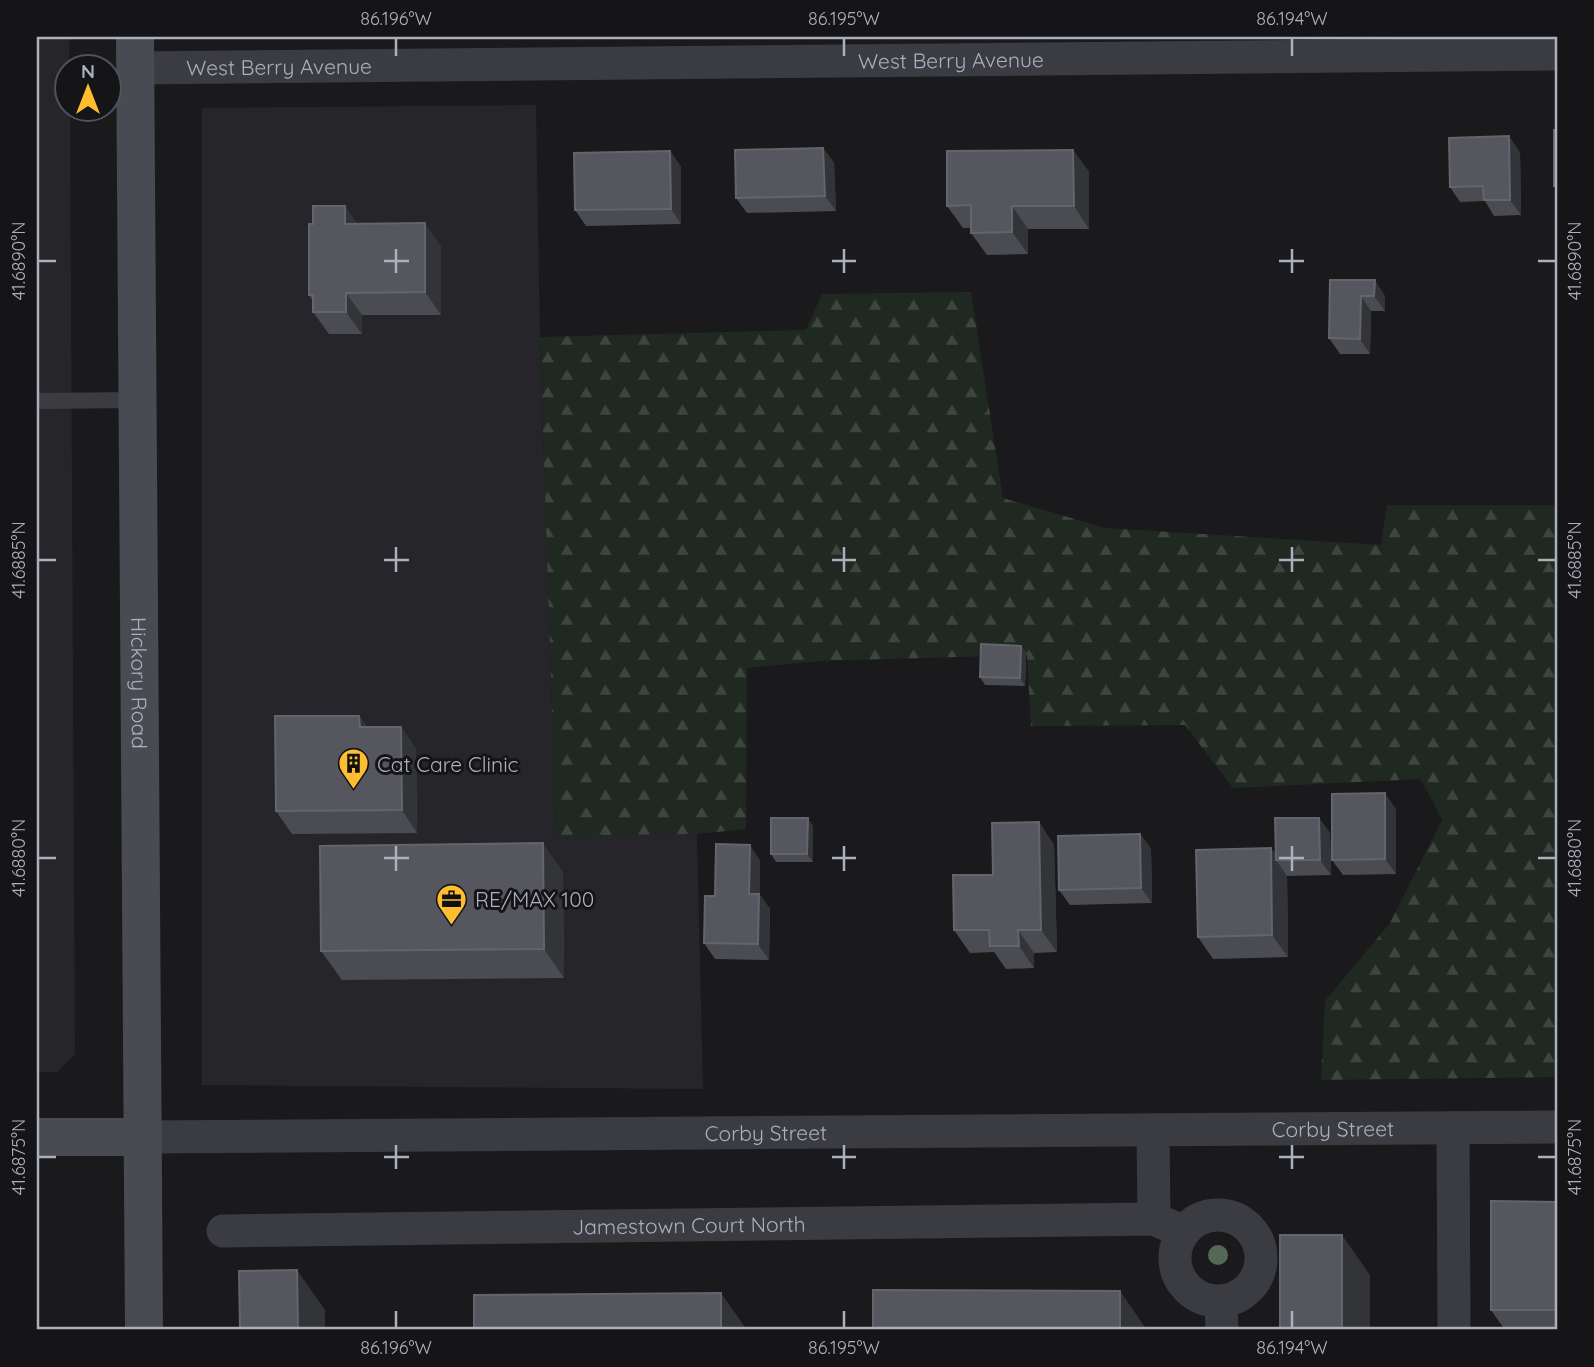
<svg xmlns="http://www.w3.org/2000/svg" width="1594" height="1367" font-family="Quicksand,sans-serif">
  <defs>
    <pattern id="forest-firs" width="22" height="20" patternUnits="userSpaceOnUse" patternTransform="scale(1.75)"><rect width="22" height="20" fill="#1f2821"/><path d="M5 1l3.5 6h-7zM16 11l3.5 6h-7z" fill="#3d453f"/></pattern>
  </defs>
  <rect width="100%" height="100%" fill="#1a1a1d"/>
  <path fill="#26262a" d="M 37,37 L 70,37 L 66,108 L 70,109 L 75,1054 L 58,1072 L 37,1072 Z
    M 536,105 L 540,337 L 556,835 L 697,834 L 703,1089 L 202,1085 L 202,108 Z"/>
  <path fill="url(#forest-firs)" d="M 971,292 L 1003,498 L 1105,528 L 1381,545 L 1387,505 L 1557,505 L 1557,1077 L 1321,1080 L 1325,1001 L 1390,923 L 1442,820 L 1421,779 L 1233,788 L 1185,725 L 1031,726 L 1027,655 L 820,661 L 747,668 L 746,829 L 697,834 L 556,836 L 540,337 L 806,330 L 822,294 Z"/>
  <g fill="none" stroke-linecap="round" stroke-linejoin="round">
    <path stroke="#3b3c42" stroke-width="16" d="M 37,401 L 138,400"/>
    <g stroke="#3b3c42" stroke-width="33">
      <path id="s1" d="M 135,68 L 1557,54"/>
      <path d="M 1453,1128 L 1454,1330"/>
      <path d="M 1153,1132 L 1154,1219 L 1175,1228"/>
      <path id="s2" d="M 143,1137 L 1557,1127"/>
      <circle cx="1218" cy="1258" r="43"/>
      <path id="s3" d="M 223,1231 L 1154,1219"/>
      <path d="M 1221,1301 L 1222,1330"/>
    </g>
    <g stroke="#484b52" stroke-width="38">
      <path id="s4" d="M 135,37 L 144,1330"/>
      <path d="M 37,1137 L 143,1137"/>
    </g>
  </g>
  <circle fill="#536956" cx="1218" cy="1255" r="10"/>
  <path fill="#4b4c52" d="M 823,148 L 834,163 L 836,211 L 747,213 L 736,198 Z
    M 1073,150 L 1089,172 L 1089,229 L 1028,229 L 1028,254 L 987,255 L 971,233 L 971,228 L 963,228 L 947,206 Z
    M 670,151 L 681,167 L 681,224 L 586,226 L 575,210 Z
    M 1520,152 L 1521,215 L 1494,216 L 1485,201 L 1460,202 L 1450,187 Z
    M 345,206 L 357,224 L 441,246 L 441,315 L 362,315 L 362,334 L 329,334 L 313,312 L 313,301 L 309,295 L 313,224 Z
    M 1330,280 L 1385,296 L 1385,311 L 1371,311 L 1370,354 L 1340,354 L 1329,338 Z
    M 1021,646 L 1026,653 L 1025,686 L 985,685 L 980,677 Z
    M 359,716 L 367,727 L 401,727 L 416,749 L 417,833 L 292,834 L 276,811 Z
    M 1396,809 L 1396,874 L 1343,875 L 1332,860 Z
    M 1319,818 L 1330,833 L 1331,875 L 1287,876 L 1288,957 L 1213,959 L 1198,937 L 1271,848 L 1276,855 Z
    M 1039,822 L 1054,845 L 1057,952 L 1034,953 L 1034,968 L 1006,969 L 994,952 L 970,953 L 954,930 Z
    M 813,826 L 813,862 L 776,862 L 771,854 Z
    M 1140,834 L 1151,849 L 1152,903 L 1070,905 L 1059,890 Z
    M 760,860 L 760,895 L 770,909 L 769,960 L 715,959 L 704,943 L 715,896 Z
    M 563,872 L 564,978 L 342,980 L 321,951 Z
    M 1557,1202 L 1557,1330 L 1505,1330 L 1491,1310 Z"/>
  <path fill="#333438" d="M 1509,136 L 1520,152 L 1521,215 L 1510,200 Z
    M 823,148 L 834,163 L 836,211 L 825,196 Z
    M 1073,150 L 1089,172 L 1089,229 L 1074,206 Z
    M 670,151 L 681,167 L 681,224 L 671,209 Z
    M 345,206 L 361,229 L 345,224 Z
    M 1012,206 L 1028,229 L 1028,254 L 1012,232 Z
    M 425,223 L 441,246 L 441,315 L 425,292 Z
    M 1375,280 L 1385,296 L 1385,311 L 1374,296 Z
    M 346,293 L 362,315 L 362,334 L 346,312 Z
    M 1361,296 L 1371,311 L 1370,354 L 1360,339 Z
    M 1021,646 L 1026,653 L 1025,686 L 1020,678 Z
    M 359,716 L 375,738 L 360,727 Z
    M 401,727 L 416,749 L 417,833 L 402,810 Z
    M 1385,793 L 1396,809 L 1396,874 L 1385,859 Z
    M 808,818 L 813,826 L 813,862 L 807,854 Z
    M 1319,818 L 1330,833 L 1331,875 L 1320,860 Z
    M 1039,822 L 1054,845 L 1057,952 L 1041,930 Z
    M 1140,834 L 1151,849 L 1152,903 L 1141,888 Z
    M 543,843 L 563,872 L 564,978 L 544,949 Z
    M 750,845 L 760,860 L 760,895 L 770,909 L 769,960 L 758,944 L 749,894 Z
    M 1271,848 L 1280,860 L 1276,860 L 1287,876 L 1288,957 L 1272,935 Z
    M 1018,930 L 1034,953 L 1034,968 L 1019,946 Z
    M 1342,1235 L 1370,1275 L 1370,1330 L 1342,1330 Z
    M 297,1270 L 325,1310 L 325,1330 L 298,1330 Z
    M 1120,1291 L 1147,1330 L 1120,1330 Z
    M 721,1293 L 747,1330 L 721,1330 Z"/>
  <path fill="#56575e" stroke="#63656c" stroke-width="2" d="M 1554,130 L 1557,130 L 1557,186 L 1554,186 Z
    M 1509,136 L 1510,200 L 1484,200 L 1483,186 L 1450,187 L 1449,138 Z
    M 823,148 L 825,196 L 736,198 L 735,150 Z
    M 1073,150 L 1074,206 L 1012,206 L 1012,232 L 971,233 L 971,205 L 947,206 L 947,151 Z
    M 670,151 L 671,209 L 575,210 L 574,153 Z
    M 313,206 L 345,206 L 345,224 L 425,223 L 425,292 L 346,293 L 346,312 L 313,312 L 313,295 L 309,295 L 309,224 L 313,224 Z
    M 1330,280 L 1375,280 L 1374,296 L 1361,296 L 1360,339 L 1329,338 Z
    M 981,644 L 1021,646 L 1020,678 L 980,677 Z
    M 275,716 L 359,716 L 360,727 L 401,727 L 402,810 L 276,811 Z
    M 1385,793 L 1385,859 L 1332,860 L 1332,794 Z
    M 771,818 L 808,818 L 807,854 L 771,854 Z
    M 1275,818 L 1319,818 L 1320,860 L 1276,860 Z
    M 1039,822 L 1041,930 L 1018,930 L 1019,946 L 990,946 L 989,930 L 954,930 L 953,875 L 993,875 L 992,823 Z
    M 1140,834 L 1141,888 L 1059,890 L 1058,836 Z
    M 543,843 L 544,949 L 321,951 L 320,846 Z
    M 716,844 L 750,845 L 749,894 L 759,894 L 758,944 L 704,943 L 705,896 L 715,896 Z
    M 1271,848 L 1272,935 L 1198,937 L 1196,850 Z
    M 1491,1201 L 1557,1202 L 1557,1310 L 1491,1310 Z
    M 1280,1235 L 1342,1235 L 1342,1330 L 1280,1330 Z
    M 297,1270 L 298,1330 L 240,1330 L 239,1271 Z
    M 873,1290 L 1120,1291 L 1120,1330 L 873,1330 Z
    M 721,1293 L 721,1330 L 474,1330 L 474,1295 Z"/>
  <path fill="none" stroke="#acb0bd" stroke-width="2.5" d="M 396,38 L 396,56M 844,38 L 844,56M 1292,38 L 1292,56M 396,249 L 396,273M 844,249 L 844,273M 1292,249 L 1292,273M 38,261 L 56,261M 384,261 L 409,261M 832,261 L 856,261M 1279,261 L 1304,261M 1538,261 L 1556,261M 396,547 L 396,572M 844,547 L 844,572M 1292,547 L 1292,572M 38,560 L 56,560M 384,560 L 409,560M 832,560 L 856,560M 1279,560 L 1304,560M 1538,560 L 1556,560M 396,846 L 396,871M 844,846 L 844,871M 1292,846 L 1292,871M 38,858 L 56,858M 384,858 L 409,858M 832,858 L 856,858M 1279,858 L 1304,858M 1538,858 L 1556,858M 396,1145 L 396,1169M 844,1145 L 844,1169M 1292,1145 L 1292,1169M 38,1157 L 56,1157M 384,1157 L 409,1157M 832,1157 L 856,1157M 1279,1157 L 1304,1157M 1538,1157 L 1556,1157M 396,1311 L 396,1328M 844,1311 L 844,1328M 1292,1311 L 1292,1328"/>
  <defs>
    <symbol id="building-pin" viewBox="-11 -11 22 30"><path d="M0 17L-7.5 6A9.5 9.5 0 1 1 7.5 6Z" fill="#ffbe30" stroke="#151518"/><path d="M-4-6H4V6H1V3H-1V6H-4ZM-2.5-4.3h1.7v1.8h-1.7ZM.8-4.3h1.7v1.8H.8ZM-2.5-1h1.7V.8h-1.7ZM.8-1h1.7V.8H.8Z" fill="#111"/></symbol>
    <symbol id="office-pin" viewBox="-11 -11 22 30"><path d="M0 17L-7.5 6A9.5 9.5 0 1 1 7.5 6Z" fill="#ffbe30" stroke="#151518"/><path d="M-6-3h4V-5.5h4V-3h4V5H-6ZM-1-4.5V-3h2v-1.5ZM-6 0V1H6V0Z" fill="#111"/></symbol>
  </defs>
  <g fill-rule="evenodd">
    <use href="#building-pin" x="336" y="746" width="35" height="47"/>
    <use href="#office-pin" x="434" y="882" width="35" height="47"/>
  </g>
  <g text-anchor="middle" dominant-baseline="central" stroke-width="6" stroke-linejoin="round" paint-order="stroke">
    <g font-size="21" fill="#acb0bd" stroke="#151518">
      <text stroke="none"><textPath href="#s1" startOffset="816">West Berry Avenue</textPath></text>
      <text stroke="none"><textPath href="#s1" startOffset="144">West Berry Avenue</textPath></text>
      <text stroke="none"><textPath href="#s4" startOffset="646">Hickory Road</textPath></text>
      <text stroke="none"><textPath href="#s2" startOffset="1190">Corby Street</textPath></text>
      <text stroke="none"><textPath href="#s2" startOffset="623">Corby Street</textPath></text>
      <text stroke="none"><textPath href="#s3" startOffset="466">Jamestown Court North</textPath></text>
    </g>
    <g font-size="21" fill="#acb0bd" stroke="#151518" text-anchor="start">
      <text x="377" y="764">Cat Care Clinic</text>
      <text x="475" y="899">RE/MAX 100</text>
    </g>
  </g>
  <rect width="1594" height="1367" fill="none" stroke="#151518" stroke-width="77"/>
  <g transform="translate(88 88)"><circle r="33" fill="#151518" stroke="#51535a" stroke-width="2"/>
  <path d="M0-5L12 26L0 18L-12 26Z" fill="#ffbe30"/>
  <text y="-10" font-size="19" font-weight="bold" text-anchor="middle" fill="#acb0bd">N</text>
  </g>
  <rect x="38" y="38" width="1518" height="1290" fill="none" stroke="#acb0bd" stroke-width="2.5"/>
  <g font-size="18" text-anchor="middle" fill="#acb0bd">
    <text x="396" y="25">86.196°W</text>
    <text x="844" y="25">86.195°W</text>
    <text x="1292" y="25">86.194°W</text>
    <text transform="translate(19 261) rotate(-90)" y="6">41.6890°N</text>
    <text transform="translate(1575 261) rotate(-90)" y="6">41.6890°N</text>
    <text transform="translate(19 560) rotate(-90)" y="6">41.6885°N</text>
    <text transform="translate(1575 560) rotate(-90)" y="6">41.6885°N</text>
    <text transform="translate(19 858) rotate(-90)" y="6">41.6880°N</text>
    <text transform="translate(1575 858) rotate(-90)" y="6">41.6880°N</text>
    <text transform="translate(19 1157) rotate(-90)" y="6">41.6875°N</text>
    <text transform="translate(1575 1157) rotate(-90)" y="6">41.6875°N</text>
    <text x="396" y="1354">86.196°W</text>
    <text x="844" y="1354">86.195°W</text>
    <text x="1292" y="1354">86.194°W</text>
  </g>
</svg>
